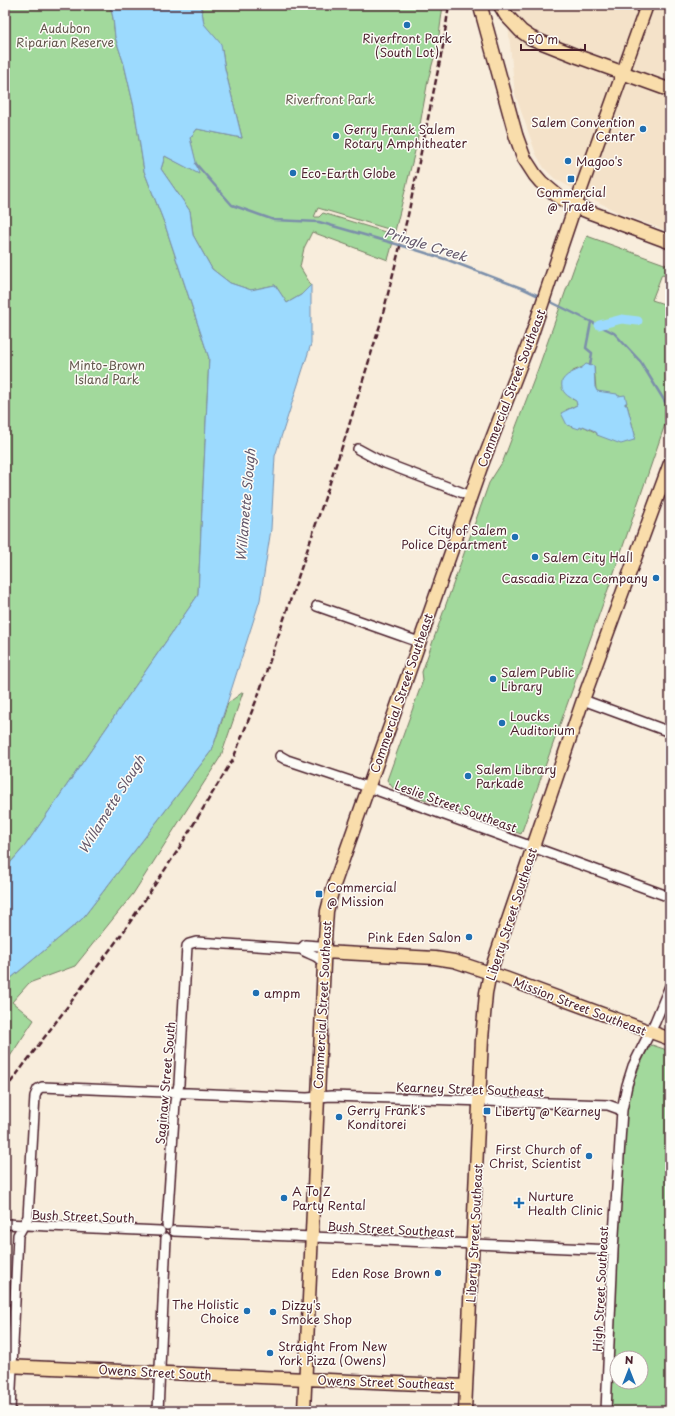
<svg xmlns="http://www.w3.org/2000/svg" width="675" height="1416" font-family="'Playpen Sans',sans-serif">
  <rect width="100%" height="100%" fill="#f8eddc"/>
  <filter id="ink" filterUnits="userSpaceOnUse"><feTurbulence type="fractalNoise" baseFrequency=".025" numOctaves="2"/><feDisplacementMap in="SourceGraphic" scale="8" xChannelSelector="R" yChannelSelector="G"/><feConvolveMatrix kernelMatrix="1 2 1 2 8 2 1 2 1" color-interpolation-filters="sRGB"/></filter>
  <g filter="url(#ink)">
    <path fill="#f4e2c9" d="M 506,5 L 670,5 L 670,232 L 619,213 L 555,179 L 544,168 L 536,154 L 515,94 Z"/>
    <path fill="#a2d99c" stroke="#767c64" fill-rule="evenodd" d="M 5,5 L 110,5 L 113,18 L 115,37 L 124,64 L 134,107 L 144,171 L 165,225 L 209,358 L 198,595 L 25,846 L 5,869 Z
      M 201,5 L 443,5 L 438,43 L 428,80 L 416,147 L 395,231 L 318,208 L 314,217 L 319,217 L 323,213 L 395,235 L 388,260 L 312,232 L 304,248 L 300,267 L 311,285 L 301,295 L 287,303 L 275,285 L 251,290 L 230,283 L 212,269 L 193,235 L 190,211 L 161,169 L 165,156 L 198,173 L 190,138 L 197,129 L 242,138 L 225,69 L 222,50 L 204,24 Z
      M 587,236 L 670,266 L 670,276 L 662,274 L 652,300 L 670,306 L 670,410 L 611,581 L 521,834 L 393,788 L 387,780 L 423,680 L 422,672 L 489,483 L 503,461 L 538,369 L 576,262 ZM 594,366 L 596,390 L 599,392 L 617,396 L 627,403 L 625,403 L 625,405 L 627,405 L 635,435 L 597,435 L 597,433 L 583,426 L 580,427 L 566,410 L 577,405 L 577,401 L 572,399 L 573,371 L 583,367 Z
      M 243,692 L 221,756 L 133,894 L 75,966 L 29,983 L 12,1002 L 34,1020 L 5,1064 L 5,983 L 82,919 L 212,750 L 228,703 Z
      M 652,1045 L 670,1051 L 670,1411 L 610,1411 L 619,1234 L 626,1110 C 631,1087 638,1067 649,1047 ZM 617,1358 L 641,1358 L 641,1382 L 617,1382 Z"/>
    <path fill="#9cdafe" stroke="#7b8faa" d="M 110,5 L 201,5 L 204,24 L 221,44 L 225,69 L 242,138 L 197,129 L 190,138 L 199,174 L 165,156 L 161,169 L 190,211 L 193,235 L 212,269 L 230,283 L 251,290 L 275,285 L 287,303 L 301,295 L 311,285 L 311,344 L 275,456 L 271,529 L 260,600 L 212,750 L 82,919 L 5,983 L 5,869 L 25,846 L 198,595 L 209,358 L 165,225 L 144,171 L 134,107 L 124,64 L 115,37 L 113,18 Z
      M 586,364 L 594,366 L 595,387 L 597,391 L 617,394 L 618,396 L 625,395 L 627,403 L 625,403 L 625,405 L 627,405 L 635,435 L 634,440 L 621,444 L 597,435 L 597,433 L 595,432 L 595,431 L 583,426 L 582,428 L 580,427 L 579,429 L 567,425 L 561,413 L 577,405 L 576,401 C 568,396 560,393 562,381 C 568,371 579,372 586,364 Z"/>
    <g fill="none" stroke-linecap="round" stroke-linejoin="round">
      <path stroke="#7b8faa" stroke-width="2.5" d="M 196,164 L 232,205 L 274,220 L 319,222 L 410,248 L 448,260 L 524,289 L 541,297
        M 547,300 L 614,333 L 640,361 L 667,405 L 670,414
        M 590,365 L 592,353 L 586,348 L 591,322"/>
      <path stroke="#9cdafe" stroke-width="9" d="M 599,325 L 622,319 L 638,321"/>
      <defs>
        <path id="minor" d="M 358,449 L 382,462 L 471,496
          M 317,606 L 419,642
          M 583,700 L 670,732
          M 280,756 L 287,760 L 368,787 L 670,897
          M 301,949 L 305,945 L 319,946 L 324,952
          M 5,1224 L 160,1231
          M 167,1225 L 175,1102 L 179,1084 L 187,946 L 189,944 L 196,942 L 301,949 C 310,956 317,953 324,965
          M 174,1231 L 613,1250
          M 10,1411 L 18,1235 L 28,1217 L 35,1096 L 38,1089 L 42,1087 L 307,1098 L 331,1096 L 608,1105 L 622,1110
          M 158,1411 L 166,1238
          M 606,1411 L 613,1250 L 622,1110 L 627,1085 L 633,1066 L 655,1022 L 670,986"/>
        <path id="major" d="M 324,952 L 435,958 L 454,961 L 505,978 L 670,1039
          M 5,1366 L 466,1386
          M 304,1411 L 325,941 L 327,911 L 333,888 L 481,467 L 530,340 L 575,206 L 647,5
          M 465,1411 L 482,1039 L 486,993 L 490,973 L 583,700 L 670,463"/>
        <path id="highway" d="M 480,5 L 516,136 L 524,158 L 535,175 L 541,182 L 560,198 L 575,206 L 592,213 L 670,242
          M 500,5 L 506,15 L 521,31 L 531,38 L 579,57 L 670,90"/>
      </defs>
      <use href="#minor" stroke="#4a1f2b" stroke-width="12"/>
      <use href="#major" stroke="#4a1f2b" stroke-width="15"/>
      <use href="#highway" stroke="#4a1f2b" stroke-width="16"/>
      <use href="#minor" stroke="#fdfcf7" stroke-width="9"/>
      <use href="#major" stroke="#f9ddab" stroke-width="12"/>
      <use href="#highway" stroke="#f9ddab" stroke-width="13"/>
      <path stroke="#4a1f2b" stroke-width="2.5" stroke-dasharray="6 3" stroke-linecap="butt" d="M 5,1090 L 124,931 L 178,850 L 233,759 L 258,696 L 347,432 L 380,325 L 408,215 L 443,46 L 449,5"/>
    </g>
  </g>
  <g fill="#1f6fb2" stroke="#fdfcf7" stroke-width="1.5">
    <circle cx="407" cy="25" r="4"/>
    <circle cx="643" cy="129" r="4"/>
    <circle cx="336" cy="136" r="4"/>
    <circle cx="568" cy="161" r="4"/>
    <circle cx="293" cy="173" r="4"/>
    <rect x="567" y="175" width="8" height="8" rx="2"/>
    <circle cx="515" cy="537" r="4"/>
    <circle cx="535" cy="557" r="4"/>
    <circle cx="656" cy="578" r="4"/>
    <circle cx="493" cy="679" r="4"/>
    <circle cx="502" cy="723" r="4"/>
    <circle cx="468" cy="776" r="4"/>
    <rect x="315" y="890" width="8" height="8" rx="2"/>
    <circle cx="469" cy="937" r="4"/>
    <circle cx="256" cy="993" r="4"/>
    <rect x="483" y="1107" width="8" height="8" rx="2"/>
    <circle cx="339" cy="1117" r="4"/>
    <circle cx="589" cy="1156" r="4"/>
    <circle cx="284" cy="1198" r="4"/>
    <path d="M517 1197h4v4h4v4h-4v4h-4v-4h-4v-4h4z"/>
    <circle cx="438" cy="1273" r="4"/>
    <circle cx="247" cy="1311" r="4"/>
    <circle cx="273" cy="1312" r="4"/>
    <circle cx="270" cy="1353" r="4"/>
  </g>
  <g text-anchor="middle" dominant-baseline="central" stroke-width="3" stroke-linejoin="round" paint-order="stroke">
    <g font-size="12" fill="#64574d" stroke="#fdfcf7">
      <text x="65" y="28">Audubon<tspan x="65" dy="14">Riparian Reserve</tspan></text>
      <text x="330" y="99">Riverfront Park</text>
      <text x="107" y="365">Minto-Brown<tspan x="107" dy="14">Island Park</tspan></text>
    </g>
    <g font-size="12" fill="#4a1f2b" stroke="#fdfcf7" text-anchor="start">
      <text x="407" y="38" text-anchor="middle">Riverfront Park<tspan x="407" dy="14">(South Lot)</tspan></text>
      <text x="635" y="122" text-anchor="end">Salem Convention<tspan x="635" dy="14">Center</tspan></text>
      <text x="344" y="129">Gerry Frank Salem<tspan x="344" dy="14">Rotary Amphitheater</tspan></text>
      <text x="576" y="161">Magoo's</text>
      <text x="301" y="173">Eco-Earth Globe</text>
      <text x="571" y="192" text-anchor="middle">Commercial<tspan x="571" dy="14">@ Trade</tspan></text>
      <text x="507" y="530" text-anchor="end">City of Salem<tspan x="507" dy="14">Police Department</tspan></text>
      <text x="543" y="557">Salem City Hall</text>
      <text x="648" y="578" text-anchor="end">Cascadia Pizza Company</text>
      <text x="501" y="672">Salem Public<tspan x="501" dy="14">Library</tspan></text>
      <text x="510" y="716">Loucks<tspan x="510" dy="14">Auditorium</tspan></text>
      <text x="476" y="769">Salem Library<tspan x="476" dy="14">Parkade</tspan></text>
      <text x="327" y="887">Commercial<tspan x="327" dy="14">@ Mission</tspan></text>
      <text x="461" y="937" text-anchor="end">Pink Eden Salon</text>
      <text x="264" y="993">ampm</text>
      <text x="347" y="1110">Gerry Frank's<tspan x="347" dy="14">Konditorei</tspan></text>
      <text x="495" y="1111">Liberty @ Kearney</text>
      <text x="581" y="1149" text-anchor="end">First Church of<tspan x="581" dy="14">Christ, Scientist</tspan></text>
      <text x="292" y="1191">A To Z<tspan x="292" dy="14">Party Rental</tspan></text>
      <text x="528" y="1196">Nurture<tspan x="528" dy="14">Health Clinic</tspan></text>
      <text x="430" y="1273" text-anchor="end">Eden Rose Brown</text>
      <text x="239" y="1304" text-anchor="end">The Holistic<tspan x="239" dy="14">Choice</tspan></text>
      <text x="281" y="1305">Dizzy's<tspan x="281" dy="14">Smoke Shop</tspan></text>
      <text x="278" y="1346">Straight From New<tspan x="278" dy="14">York Pizza (Owens)</tspan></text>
    </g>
    <g font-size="12" fill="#4a1f2b" stroke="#fdfcf7">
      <text transform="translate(511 388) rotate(-69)">Commercial Street Southeast</text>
      <text transform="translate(401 693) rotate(-71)">Commercial Street Southeast</text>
      <text transform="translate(456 806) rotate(20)">Leslie Street Southeast</text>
      <text transform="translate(511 914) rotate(-72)">Liberty Street Southeast</text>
      <text transform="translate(322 1005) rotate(-87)">Commercial Street Southeast</text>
      <text transform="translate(580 1006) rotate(21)">Mission Street Southeast</text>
      <text transform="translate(165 1083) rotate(-85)">Saginaw Street South</text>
      <text transform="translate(470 1089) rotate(2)">Kearney Street Southeast</text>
      <text transform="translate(83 1216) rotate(2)">Bush Street South</text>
      <text transform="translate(391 1229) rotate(3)">Bush Street Southeast</text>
      <text transform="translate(474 1233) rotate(-87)">Liberty Street Southeast</text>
      <text transform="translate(600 1289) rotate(-87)">High Street Southeast</text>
      <text transform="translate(155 1372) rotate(3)">Owens Street South</text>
      <text transform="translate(386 1382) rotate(2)">Owens Street Southeast</text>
    </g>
    <g font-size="13" font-style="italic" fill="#63576a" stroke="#fdfcf7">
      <text transform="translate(426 244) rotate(17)">Pringle Creek</text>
      <text transform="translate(245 505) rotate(-85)">Willamette Slough</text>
      <text transform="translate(111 804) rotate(-58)">Willamette Slough</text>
    </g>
  </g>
  <rect width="675" height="1416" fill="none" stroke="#fdfcf7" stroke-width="20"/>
  <rect x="10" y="10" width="655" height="1396" fill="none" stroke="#4a1f2b" stroke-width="1.5" filter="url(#ink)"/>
  <g transform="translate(629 1370)"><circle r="19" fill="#fdfcf7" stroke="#b5a4a5"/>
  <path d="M0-3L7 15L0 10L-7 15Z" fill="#1f6fb2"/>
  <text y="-6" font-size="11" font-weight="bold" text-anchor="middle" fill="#4a1f2b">N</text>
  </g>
  <path d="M521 44v6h64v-6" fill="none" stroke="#4a1f2b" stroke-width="2"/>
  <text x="527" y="44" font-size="12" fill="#4a1f2b" stroke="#fdfcf7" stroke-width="3" paint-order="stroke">50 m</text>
</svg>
